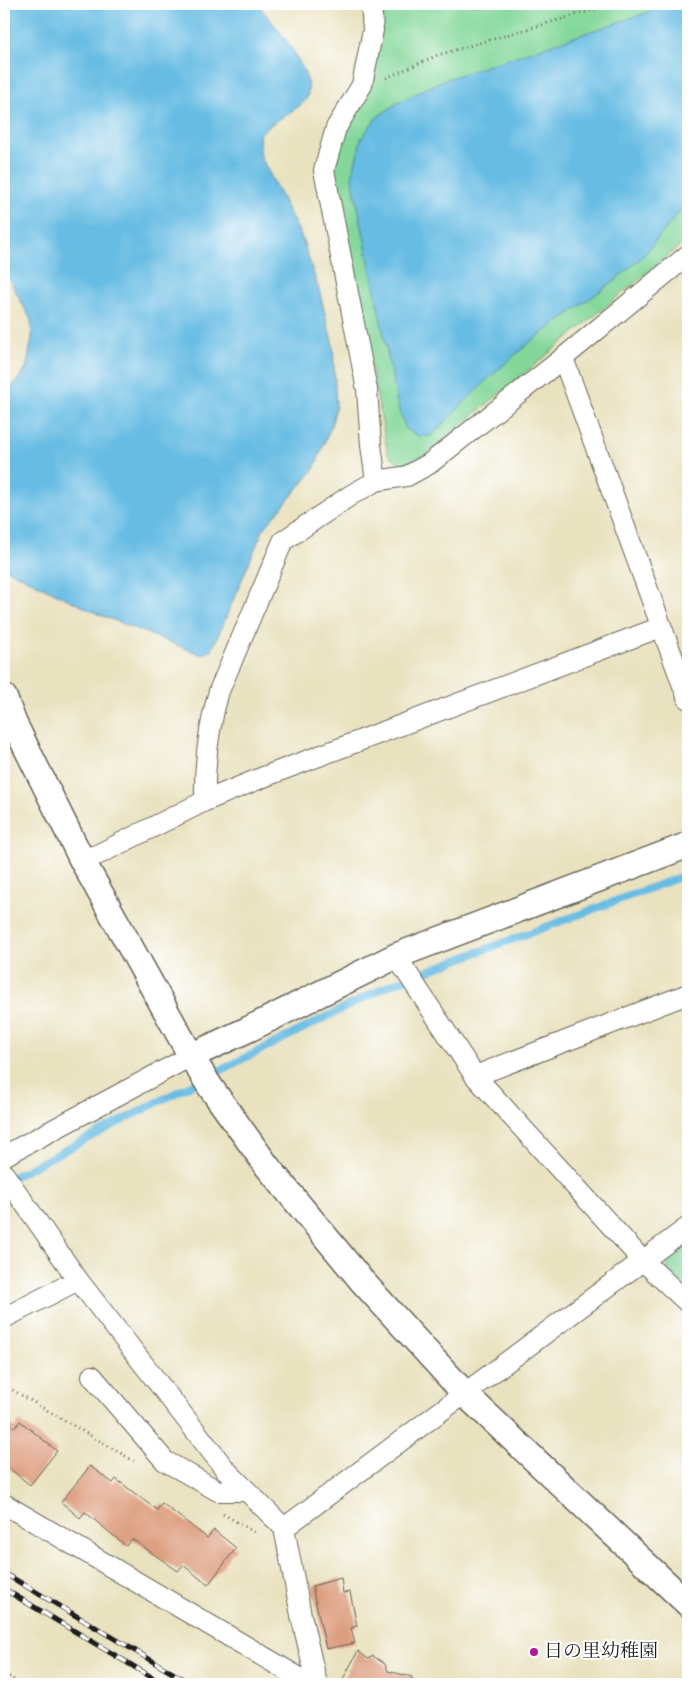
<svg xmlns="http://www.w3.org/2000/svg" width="692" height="1688" font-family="'Sorts Mill Goudy','Noto Serif JP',serif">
  <rect width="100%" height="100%" fill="#fff"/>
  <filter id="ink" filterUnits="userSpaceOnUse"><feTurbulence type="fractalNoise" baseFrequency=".02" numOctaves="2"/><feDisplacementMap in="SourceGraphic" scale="10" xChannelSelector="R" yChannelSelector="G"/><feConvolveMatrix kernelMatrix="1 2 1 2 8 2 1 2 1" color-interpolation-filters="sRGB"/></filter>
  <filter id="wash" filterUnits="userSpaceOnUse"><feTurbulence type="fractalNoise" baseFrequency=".0096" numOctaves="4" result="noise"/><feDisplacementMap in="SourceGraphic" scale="20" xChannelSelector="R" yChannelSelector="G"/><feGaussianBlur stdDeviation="1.12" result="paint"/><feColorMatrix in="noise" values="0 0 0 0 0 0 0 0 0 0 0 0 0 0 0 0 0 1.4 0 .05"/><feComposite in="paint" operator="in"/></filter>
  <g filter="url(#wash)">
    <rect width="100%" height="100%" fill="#e9e2bf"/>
    <path fill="#82d799" stroke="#4f7a5a" d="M 380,4 L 688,4 L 688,239 L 425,455 L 401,465 L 388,454 L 333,168 L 343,137 L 370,83 Z
      M 688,1240 L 688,1289 L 668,1270 L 666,1257 Z"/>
    <path fill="#66bce3" stroke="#416c80" d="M 4,4 L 257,4 C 271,20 325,82 303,103 C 289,115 272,121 259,135 L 261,157 L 302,238 L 319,290 L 333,345 L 336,407 L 331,426 L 314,469 L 263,530 L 212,650 L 202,655 L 98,614 L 4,568 L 4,397 L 26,369 L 32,338 L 31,320 L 4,270 Z
      M 666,4 L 688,4 L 688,204 L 680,211 L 644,255 L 614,281 L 530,342 L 491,376 L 432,435 L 420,437 L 406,429 L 399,411 L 352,177 L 361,139 L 376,118 L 399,102 L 441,81 L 646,13 Z"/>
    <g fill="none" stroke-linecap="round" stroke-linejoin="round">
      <path stroke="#66bce3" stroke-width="8" d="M 9,1179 L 185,1088 L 390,985 L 688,874"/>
    </g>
    <g id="blocks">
      <path fill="#dd9e7f" d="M 4,1419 L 15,1428 L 20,1421 L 57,1451 L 30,1485 L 4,1464 Z
        M 90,1466 L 113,1483 L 116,1479 L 157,1510 L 162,1503 L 207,1538 L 214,1530 L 236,1548 L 208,1585 L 183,1565 L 178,1571 L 132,1539 L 126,1546 L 85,1512 L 80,1518 L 61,1502 Z
        M 341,1578 L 343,1593 L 350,1592 L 357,1626 L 351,1628 L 355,1643 L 326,1649 L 312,1586 Z
        M 358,1651 L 368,1659 L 373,1656 L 385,1664 L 388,1671 L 412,1677 L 412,1684 L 350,1684 L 343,1679 Z"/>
    </g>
  </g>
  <g filter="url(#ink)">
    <use href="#blocks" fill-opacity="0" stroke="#646155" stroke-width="1"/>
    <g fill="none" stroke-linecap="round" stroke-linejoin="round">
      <defs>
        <path id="minor" d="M 371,4 L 373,30 L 362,85 L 336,128 L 324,170 L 367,390 L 371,445 L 376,481
          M 563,358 L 688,699
          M 205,801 C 204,764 209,726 219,691 L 283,541 L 351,495 L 376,481 L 407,476 L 429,464 L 563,358 L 688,255
          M 82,860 L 99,854 L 205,801 L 266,776 L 661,627
          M 396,956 L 475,1076 L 643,1261 L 688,1303
          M 475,1076 L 688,994
          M 4,1156 L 191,1056
          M 4,1174 L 78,1280 L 225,1469 L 284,1528 L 301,1615 L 317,1684
          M 4,1318 L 78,1280
          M 92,1376 L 165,1461 L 218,1491 L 247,1491
          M 4,1504 L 310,1684
          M 284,1528 L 688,1227"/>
        <path id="tertiary" d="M 4,697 L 14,723 L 82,860 L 191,1056 L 211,1088 L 267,1166 L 362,1281 L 465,1394 L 688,1604
          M 191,1056 L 249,1029 L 396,956 L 688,845"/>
      </defs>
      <use href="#minor" stroke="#646155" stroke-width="22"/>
      <use href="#tertiary" stroke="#646155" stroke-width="28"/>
      <path stroke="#646155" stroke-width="3" stroke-dasharray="1 4" stroke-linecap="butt" d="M 386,78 L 438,55 L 613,4
        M 4,1385 L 134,1461
        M 223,1514 L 254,1532
        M 4,1676 L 12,1677 L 16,1684"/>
      <use href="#minor" stroke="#fff" stroke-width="20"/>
      <use href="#tertiary" stroke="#fff" stroke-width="25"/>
      <defs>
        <path id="rail" d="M 4,1573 L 191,1684
          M 4,1589 L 163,1684"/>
      </defs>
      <use href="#rail" stroke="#1c1c1c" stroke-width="5.5"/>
      <use href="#rail" stroke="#fff" stroke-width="4" stroke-dasharray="11" stroke-linecap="butt"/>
    </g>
  </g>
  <circle fill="#b5179e" stroke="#fff" stroke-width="2" cx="534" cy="1652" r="5"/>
  <g text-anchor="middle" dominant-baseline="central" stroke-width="4" stroke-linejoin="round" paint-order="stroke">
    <g font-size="19" fill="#1c1c1c" stroke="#fff" text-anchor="start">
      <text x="544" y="1652">日の里幼稚園</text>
    </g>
  </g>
  <rect width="692" height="1688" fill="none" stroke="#fff" stroke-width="20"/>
</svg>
